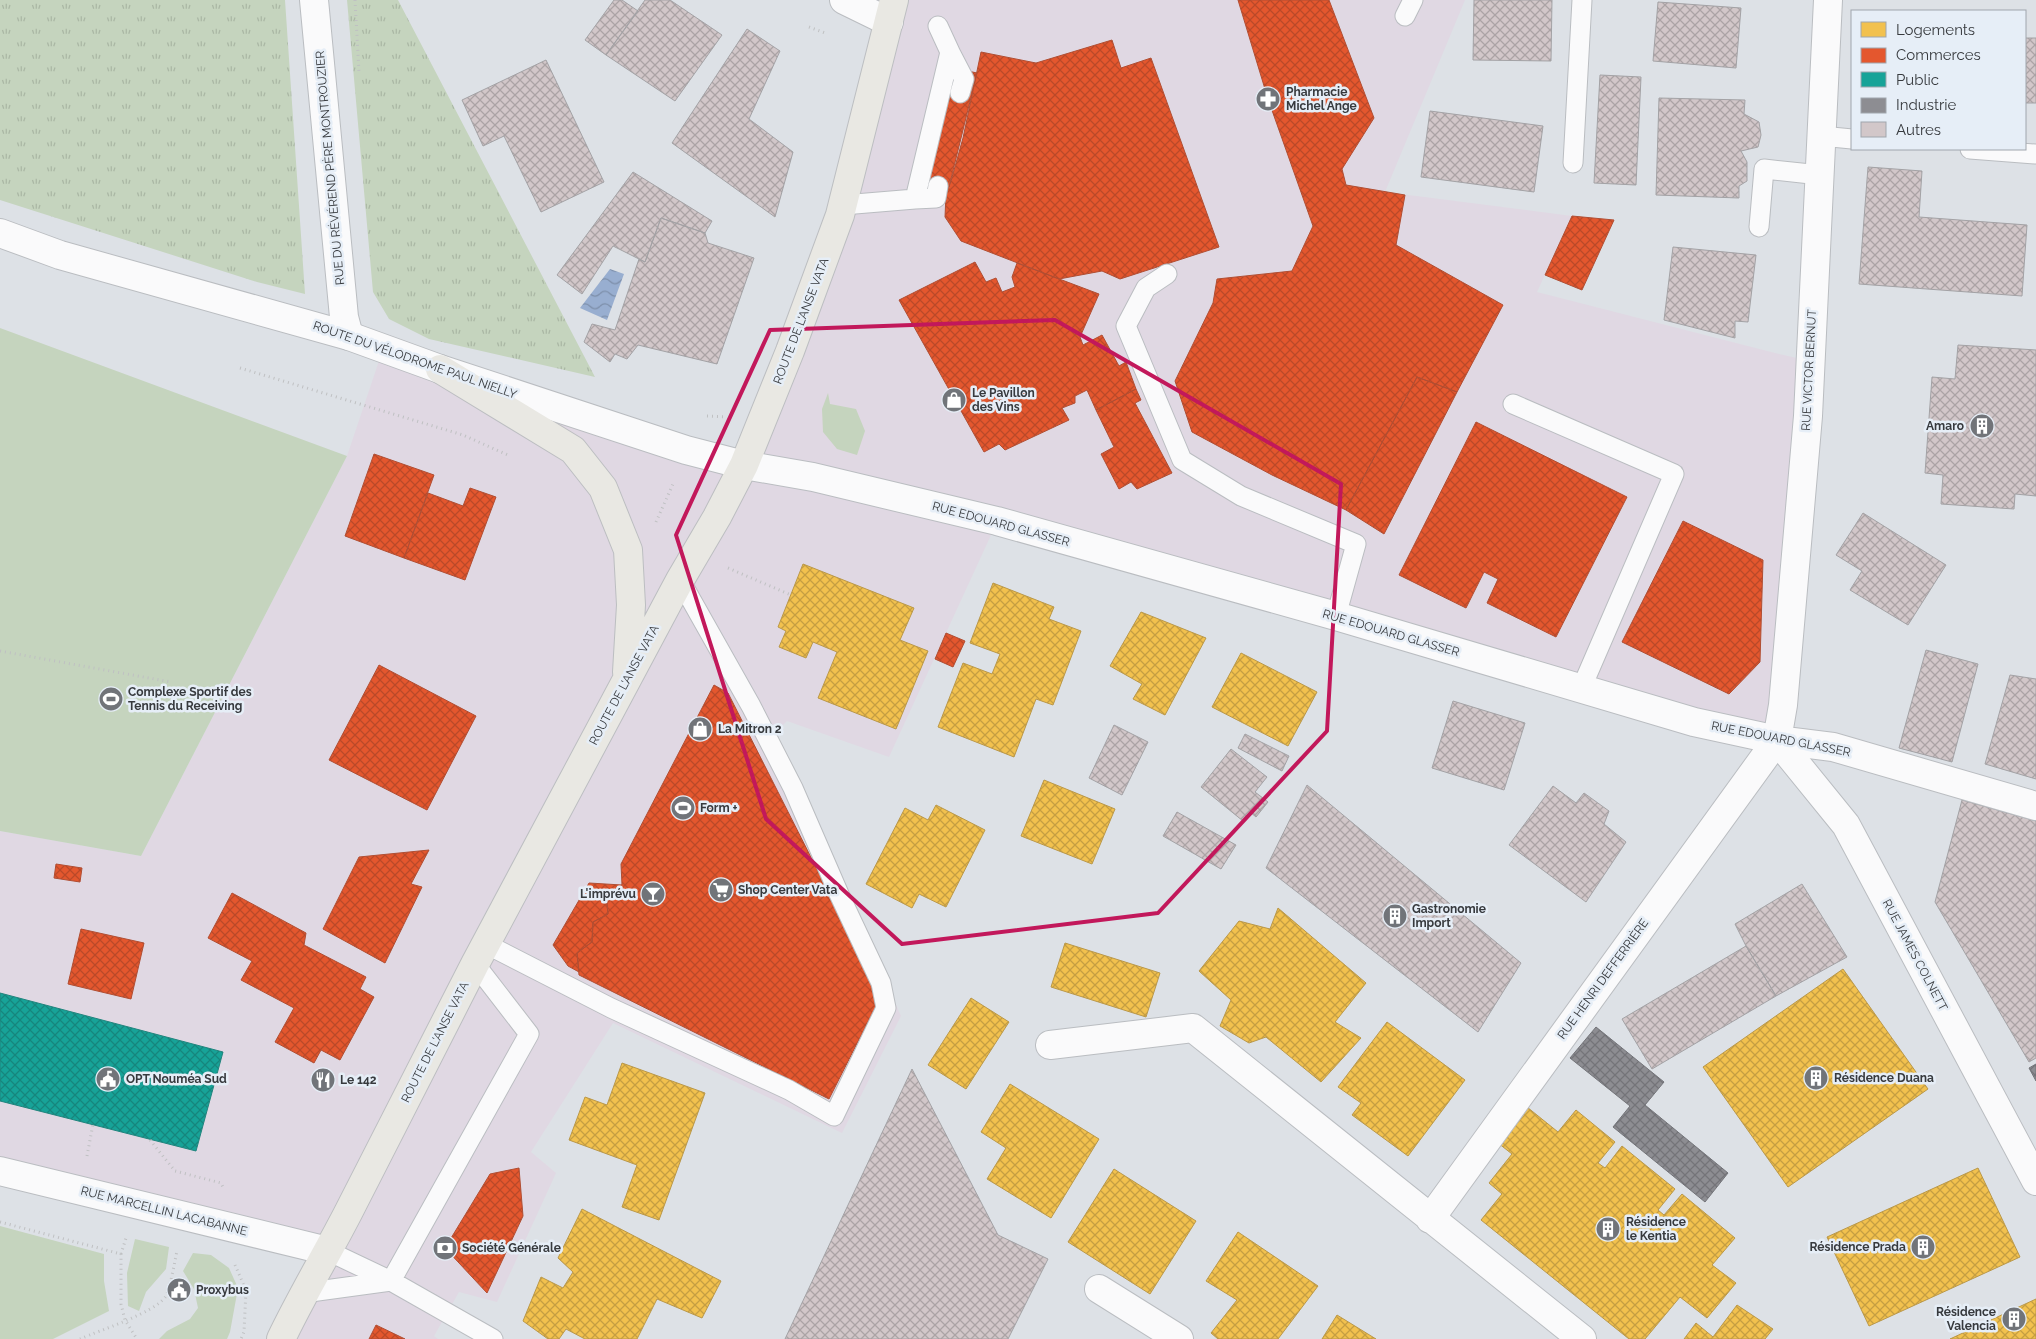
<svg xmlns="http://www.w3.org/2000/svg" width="2036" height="1339" font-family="Raleway,sans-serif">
  <defs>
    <pattern id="grass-tufts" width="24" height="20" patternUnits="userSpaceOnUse" patternTransform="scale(1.25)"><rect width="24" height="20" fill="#c5d4be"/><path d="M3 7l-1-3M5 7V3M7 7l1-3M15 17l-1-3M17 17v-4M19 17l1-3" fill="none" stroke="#aab7a4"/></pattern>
    <pattern id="water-waves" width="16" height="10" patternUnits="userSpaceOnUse" patternTransform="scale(1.25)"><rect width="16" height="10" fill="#98aed0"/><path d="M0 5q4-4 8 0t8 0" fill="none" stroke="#7d8faa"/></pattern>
    <pattern id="homes-cross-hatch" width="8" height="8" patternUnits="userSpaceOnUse" patternTransform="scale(1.25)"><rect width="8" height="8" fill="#f2c14e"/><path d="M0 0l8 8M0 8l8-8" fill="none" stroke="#c59e42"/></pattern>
    <pattern id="shops-cross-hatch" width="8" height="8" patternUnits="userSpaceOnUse" patternTransform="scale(1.25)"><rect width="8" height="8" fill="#e4572e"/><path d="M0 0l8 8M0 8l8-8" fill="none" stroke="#ba4929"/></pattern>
    <pattern id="public-cross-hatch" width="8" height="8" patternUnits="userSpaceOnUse" patternTransform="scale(1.25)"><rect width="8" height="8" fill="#17a398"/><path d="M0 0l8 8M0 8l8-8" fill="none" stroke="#16867d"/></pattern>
    <pattern id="industry-cross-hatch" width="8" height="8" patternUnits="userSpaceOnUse" patternTransform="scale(1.25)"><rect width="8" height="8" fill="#8d8d92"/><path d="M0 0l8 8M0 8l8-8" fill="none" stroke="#747479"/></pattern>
    <pattern id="building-cross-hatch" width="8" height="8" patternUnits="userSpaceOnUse" patternTransform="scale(1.25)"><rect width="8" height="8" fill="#d2c7c9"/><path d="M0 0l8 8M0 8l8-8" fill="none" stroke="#aba3a5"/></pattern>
  </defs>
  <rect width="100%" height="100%" fill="#dde1e6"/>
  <path fill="#e0d8e3" d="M 894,0 L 1465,0 L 1385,192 L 1572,216 L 1537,292 L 1775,353 L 1810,361 L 1777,740 L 997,522 L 889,757 L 787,721 L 775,733 L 901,1016 L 842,1133 L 613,1023 L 531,1152 L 556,1173 L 497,1302 L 459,1292 L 434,1336 L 438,1339 L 281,1339 L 328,1252 L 0,1171 L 0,831 L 141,856 L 347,456 L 383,349 L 744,465 L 840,215 Z"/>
  <path fill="url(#grass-tufts)" d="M 0,0 L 285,0 L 305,294 L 257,282 L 0,200 Z
    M 347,0 L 398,0 L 595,377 L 429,339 L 389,319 L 373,292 Z"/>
  <path fill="#c5d4be" d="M 0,328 L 347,456 L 141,856 L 0,831 Z
    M 828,393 L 830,404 L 856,409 L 865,431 L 857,455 L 837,449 L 823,432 L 822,409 Z
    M 0,1226 L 104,1254 L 104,1281 L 109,1311 L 53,1339 L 0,1339 Z
    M 135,1239 L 169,1247 L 166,1269 L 146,1292 L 139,1311 L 128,1306 L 127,1273 Z
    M 193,1253 L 211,1255 L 229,1268 L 238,1288 L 230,1332 L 227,1339 L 159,1339 L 167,1331 L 190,1319 L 198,1308 L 194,1289 L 183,1271 Z"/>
  <path fill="url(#water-waves)" d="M 610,269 L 624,274 L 607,320 L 580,308 Z"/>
  <path fill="url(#homes-cross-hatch)" stroke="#ba9849" d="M 803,564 L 914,608 L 900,640 L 928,651 L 896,729 L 818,698 L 837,652 L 813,642 L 806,658 L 779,647 L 786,631 L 778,627 Z
    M 993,583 L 1054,607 L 1049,619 L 1081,631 L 1053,705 L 1036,699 L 1014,757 L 938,727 L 963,663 L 992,674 L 1000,654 L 970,643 Z
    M 1141,612 L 1206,638 L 1165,715 L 1133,699 L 1142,684 L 1110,666 Z
    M 1241,653 L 1317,692 L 1288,746 L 1212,707 Z
    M 1044,780 L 1115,809 L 1092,864 L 1021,836 Z
    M 936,805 L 985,830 L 946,907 L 919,894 L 912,908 L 866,884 L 905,808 L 928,820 Z
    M 1278,908 L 1366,983 L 1335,1022 L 1361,1038 L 1321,1082 L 1266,1037 L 1249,1043 L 1220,1026 L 1231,1000 L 1199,971 L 1239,921 L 1270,929 Z
    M 1065,943 L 1160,973 L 1146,1017 L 1051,987 Z
    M 1843,969 L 1928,1089 L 1788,1187 L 1703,1067 Z
    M 971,998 L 1009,1022 L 966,1089 L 928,1065 Z
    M 1387,1022 L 1465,1080 L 1408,1156 L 1352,1115 L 1361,1103 L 1338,1087 Z
    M 622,1063 L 705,1093 L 659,1220 L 622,1207 L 637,1165 L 569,1140 L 585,1097 L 607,1105 Z
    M 1010,1084 L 1099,1139 L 1051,1218 L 987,1179 L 1006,1148 L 981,1132 Z
    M 1527,1107 L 1558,1132 L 1576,1110 L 1615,1142 L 1598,1163 L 1605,1168 L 1622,1146 L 1675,1189 L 1658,1210 L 1664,1215 L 1682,1194 L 1735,1238 L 1712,1265 L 1736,1283 L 1707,1318 L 1680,1297 L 1645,1339 L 1629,1339 L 1481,1220 L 1502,1194 L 1489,1183 L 1512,1154 L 1498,1143 Z
    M 1978,1168 L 2020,1257 L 1869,1326 L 1827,1237 Z
    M 1114,1169 L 1196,1221 L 1150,1294 L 1068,1242 Z
    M 582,1209 L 721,1281 L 702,1318 L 657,1299 L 637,1339 L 585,1339 L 566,1329 L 559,1339 L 548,1339 L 523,1321 L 541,1277 L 563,1288 L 573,1272 L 558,1258 Z
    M 1238,1232 L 1318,1286 L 1278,1339 L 1218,1339 L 1211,1333 L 1237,1300 L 1206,1281 Z
    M 2036,1299 L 2036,1339 L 1950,1339 Z
    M 1737,1305 L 1773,1329 L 1765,1339 L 1684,1339 L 1696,1323 L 1713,1337 Z
    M 1337,1315 L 1376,1339 L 1322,1339 Z"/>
  <path fill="url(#shops-cross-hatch)" stroke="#b04e33" d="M 1238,0 L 1329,0 L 1374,118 L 1342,169 L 1346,185 L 1405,195 L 1396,245 L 1503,305 L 1457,392 L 1417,377 L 1346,510 L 1272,475 L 1192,432 L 1175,381 L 1213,303 L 1217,279 L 1292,271 L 1313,226 L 1268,99 Z
    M 1112,40 L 1121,68 L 1151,58 L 1219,247 L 1120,279 L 1102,271 L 1059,279 L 961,241 L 945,217 L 946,194 L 951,181 L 963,138 L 981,52 L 1036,63 Z
    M 940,65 L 977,73 L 949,187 L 914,179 Z
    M 1572,216 L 1614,220 L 1582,290 L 1545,275 Z
    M 975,262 L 986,282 L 996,278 L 1002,292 L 1015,287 L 1012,277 L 1017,263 L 1099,294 L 1080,337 L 1083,345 L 1102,335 L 1119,366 L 1126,362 L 1136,389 L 1096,410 L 1087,390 L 1075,396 L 1075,403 L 1062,408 L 1069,420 L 1005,450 L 999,444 L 984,452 L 899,300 Z
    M 1417,377 L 1457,392 L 1384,534 L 1346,510 Z
    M 1136,389 L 1141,400 L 1135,403 L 1172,473 L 1137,489 L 1131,482 L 1119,489 L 1101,454 L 1114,447 L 1096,410 Z
    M 1476,422 L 1627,497 L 1556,637 L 1487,603 L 1498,579 L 1484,572 L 1466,608 L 1399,575 Z
    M 374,454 L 434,475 L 404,558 L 345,536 Z
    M 470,488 L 496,497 L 465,580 L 404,558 L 428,493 L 463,506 Z
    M 1683,521 L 1763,560 L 1760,662 L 1729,694 L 1622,642 Z
    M 946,633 L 965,641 L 953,667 L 935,659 Z
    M 379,665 L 476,716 L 427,810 L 329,760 Z
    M 714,685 L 728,693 L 881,996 L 829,1099 L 579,975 L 577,953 L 592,942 L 593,922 L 608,914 L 606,895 L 622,885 L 621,864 Z
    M 429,850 L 411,884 L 422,887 L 385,963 L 323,929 L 359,857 Z
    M 56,864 L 82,868 L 80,882 L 54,878 Z
    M 589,883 L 622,885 L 606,895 L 608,914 L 593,922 L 592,942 L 577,953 L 579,972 L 568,966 L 553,945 Z
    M 232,893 L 306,933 L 304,945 L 366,977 L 360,989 L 374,997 L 340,1060 L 321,1050 L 314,1063 L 275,1042 L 294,1008 L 241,980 L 252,961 L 208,938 Z
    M 81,929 L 144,943 L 131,999 L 68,984 Z
    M 519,1168 L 523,1216 L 487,1293 L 445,1248 L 490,1174 Z
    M 376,1325 L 405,1339 L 369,1339 Z"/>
  <path fill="url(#public-cross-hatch)" stroke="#21847d" d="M 0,993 L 223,1052 L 196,1151 L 0,1101 Z"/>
  <path fill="url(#industry-cross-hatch)" stroke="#737479" d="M 1596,1027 L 1664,1082 L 1645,1105 L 1728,1173 L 1705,1202 L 1613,1127 L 1630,1106 L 1570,1058 Z
    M 2036,1064 L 2036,1081 L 2029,1068 Z"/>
  <path fill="url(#building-cross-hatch)" stroke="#a3a2a5" d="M 614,0 L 622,0 L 638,11 L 606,55 L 585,40 Z
    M 645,0 L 670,0 L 722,35 L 675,101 L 606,55 Z
    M 1474,0 L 1552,0 L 1551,61 L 1473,60 Z
    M 1658,2 L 1741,8 L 1736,68 L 1653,61 Z
    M 747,29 L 780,51 L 749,119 L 793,152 L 775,217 L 672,143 Z
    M 2025,38 L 2036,38 L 2036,103 L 2025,103 Z
    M 546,60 L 604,182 L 541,212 L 504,136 L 483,146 L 462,100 Z
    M 1600,75 L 1641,77 L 1636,185 L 1594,183 Z
    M 1659,98 L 1745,100 L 1744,114 L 1759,122 L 1761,135 L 1758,147 L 1741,151 L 1747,162 L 1747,181 L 1739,186 L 1739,198 L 1656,195 Z
    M 1430,111 L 1543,126 L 1534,192 L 1421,177 Z
    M 1868,167 L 1922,171 L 1919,217 L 2027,225 L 2022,296 L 1859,284 Z
    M 633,172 L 712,221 L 705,233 L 661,218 L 645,262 L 613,246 L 582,294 L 557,275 Z
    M 661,218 L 705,233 L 708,243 L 754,258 L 717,364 L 638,345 L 627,359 L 615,354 L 610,362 L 584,342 L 592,324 L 615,330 L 639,259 L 645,262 Z
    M 1673,247 L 1756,255 L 1748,322 L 1735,321 L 1735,338 L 1664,320 Z
    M 1958,345 L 2036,350 L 2036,496 L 2015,494 L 2014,509 L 1941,504 L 1943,475 L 1925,473 L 1932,377 L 1955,379 Z
    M 1863,513 L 1946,565 L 1908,625 L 1850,590 L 1862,571 L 1836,555 Z
    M 1926,650 L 1978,664 L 1952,762 L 1899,748 Z
    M 2010,675 L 2036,679 L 2036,779 L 1985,764 Z
    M 1453,701 L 1525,723 L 1504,790 L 1432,768 Z
    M 1114,725 L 1148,742 L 1122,795 L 1089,778 Z
    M 1245,734 L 1289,756 L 1282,771 L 1238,748 Z
    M 1231,749 L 1267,777 L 1255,792 L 1268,802 L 1256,817 L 1250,812 L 1243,821 L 1201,787 Z
    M 1307,785 L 1521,963 L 1478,1032 L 1266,868 Z
    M 1553,786 L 1576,803 L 1584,793 L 1609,811 L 1604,824 L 1626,842 L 1586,902 L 1509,845 Z
    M 1962,800 L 2036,821 L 2036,1058 L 2029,1062 L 1935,902 Z
    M 1177,812 L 1236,845 L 1221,869 L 1163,836 Z
    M 1802,884 L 1847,957 L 1776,996 L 1746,946 L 1735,924 Z
    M 1746,946 L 1776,996 L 1652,1069 L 1622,1019 Z
    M 912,1069 L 998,1235 L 1048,1259 L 1008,1339 L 785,1339 Z"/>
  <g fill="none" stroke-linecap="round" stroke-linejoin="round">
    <defs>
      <path id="lane" d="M 1405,16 L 1413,0
        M 950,52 L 964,79 L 960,93
        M 1821,136 L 1852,139
        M 1970,149 L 2035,154
        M 1573,163 L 1582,0
        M 915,199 L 936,198 L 938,186
        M 843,205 L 915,199 L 950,52 L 938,26
        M 1759,227 L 1764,169 L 1820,175
        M 1167,274 L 1146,288 L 1126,326 L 1182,460 L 1241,496 L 1356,544 L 1336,616
        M 1513,404 L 1674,474 L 1581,689
        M 486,944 L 611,1008 L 789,1090 L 834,1116 L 886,1008 L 881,983 L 839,894 L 793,788 L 751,706 L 680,580
        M 328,1251 L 391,1281 L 493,1339
        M 303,1293 L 391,1281 L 529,1034 L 475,964"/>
      <path id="street" d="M 314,0 L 344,317 L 349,336
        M 844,0 L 889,22
        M 1777,740 L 1833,747 L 2036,806
        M 1050,1045 L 1193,1028 L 1582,1339
        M 1430,1219 L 1777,740 L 1783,705 L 1808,416 L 1828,0
        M 1099,1289 L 1179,1339"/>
      <path id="secondary" d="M 0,233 L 60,255 L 349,336 L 440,369 L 686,450 L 744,465 L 813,477 L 997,521 L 1336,616 L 1694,722 L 1777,740 L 1846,825 L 2036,1181
        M 0,1171 L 328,1251"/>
      <path id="primary" d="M 440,369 L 573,450 L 603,488 L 628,550 L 631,605 L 627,672
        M 281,1339 C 302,1295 327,1254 349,1211 L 475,964 L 680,580 L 717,517 L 744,465 L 790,351 L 840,215 L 894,0"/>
    </defs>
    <use href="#lane" stroke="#babdc1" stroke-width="21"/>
    <use href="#street" stroke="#babdc1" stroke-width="30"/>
    <use href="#secondary" stroke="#babdc1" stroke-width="30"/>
    <use href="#primary" stroke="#bcbec1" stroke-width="30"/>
    <path stroke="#bfc0c2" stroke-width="3" stroke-dasharray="1 4" stroke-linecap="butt" d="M 355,0 L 359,72
      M 809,27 L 825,33
      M 240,368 L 463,435 L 510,456
      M 707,416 L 726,417
      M 656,522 L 673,484
      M 728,568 L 791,595
      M 0,651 L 171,682
      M 150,1140 L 175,1171 L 221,1183 L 224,1189
      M 87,1156 L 93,1124
      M 0,1222 L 121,1254 L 121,1304 L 125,1320 L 137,1339
      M 121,1254 L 126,1238
      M 235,1265 L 246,1290 L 244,1332 L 241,1339
      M 80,1339 C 100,1330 155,1313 166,1296 C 170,1289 175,1260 177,1251"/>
    <use href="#lane" stroke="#fafafb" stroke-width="19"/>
    <use href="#street" stroke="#fafafb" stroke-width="28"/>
    <use href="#secondary" stroke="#fafafb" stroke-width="28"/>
    <use href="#primary" stroke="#e9e8e3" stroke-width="28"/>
  </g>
  <path fill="none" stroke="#c2185b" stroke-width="4" stroke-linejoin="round" d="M 1055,320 L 1341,484 L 1327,731 L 1158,913 L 902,944 L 766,819 L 676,535 L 770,330 Z"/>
  <defs>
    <symbol id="pharmacy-disc" viewBox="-11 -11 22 22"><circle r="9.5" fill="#717479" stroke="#e6eef7"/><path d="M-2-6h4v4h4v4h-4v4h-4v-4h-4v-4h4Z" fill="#fff"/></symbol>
    <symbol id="shop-disc" viewBox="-11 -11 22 22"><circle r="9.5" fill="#717479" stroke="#e6eef7"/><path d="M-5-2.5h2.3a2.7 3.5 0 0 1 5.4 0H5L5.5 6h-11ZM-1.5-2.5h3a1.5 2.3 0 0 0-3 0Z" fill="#fff"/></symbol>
    <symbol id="building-disc" viewBox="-11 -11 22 22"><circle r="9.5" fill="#717479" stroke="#e6eef7"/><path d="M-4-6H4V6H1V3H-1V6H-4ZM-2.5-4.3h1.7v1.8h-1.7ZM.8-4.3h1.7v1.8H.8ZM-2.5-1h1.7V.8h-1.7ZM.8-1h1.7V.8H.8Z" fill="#fff"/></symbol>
    <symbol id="stadium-disc" viewBox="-11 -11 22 22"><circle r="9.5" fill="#717479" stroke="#e6eef7"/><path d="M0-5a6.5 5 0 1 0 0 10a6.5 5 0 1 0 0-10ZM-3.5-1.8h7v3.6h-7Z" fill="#fff"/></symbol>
    <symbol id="supermarket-disc" viewBox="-11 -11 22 22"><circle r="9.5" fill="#717479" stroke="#e6eef7"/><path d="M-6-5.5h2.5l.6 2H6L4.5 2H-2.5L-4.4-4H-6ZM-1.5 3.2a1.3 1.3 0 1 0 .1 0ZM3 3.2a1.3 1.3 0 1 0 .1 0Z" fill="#fff"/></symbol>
    <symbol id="bar-disc" viewBox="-11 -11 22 22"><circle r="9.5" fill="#717479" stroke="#e6eef7"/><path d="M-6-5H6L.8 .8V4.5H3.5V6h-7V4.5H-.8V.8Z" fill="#fff"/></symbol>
    <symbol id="civic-disc" viewBox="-11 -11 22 22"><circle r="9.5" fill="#717479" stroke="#e6eef7"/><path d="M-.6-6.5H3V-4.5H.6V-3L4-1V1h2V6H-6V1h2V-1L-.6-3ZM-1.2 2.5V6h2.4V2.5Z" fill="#fff"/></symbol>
    <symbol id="restaurant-disc" viewBox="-11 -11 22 22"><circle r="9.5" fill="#717479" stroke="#e6eef7"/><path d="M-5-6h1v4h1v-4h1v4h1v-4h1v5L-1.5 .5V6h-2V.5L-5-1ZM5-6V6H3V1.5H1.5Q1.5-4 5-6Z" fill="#fff"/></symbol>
    <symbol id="bank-disc" viewBox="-11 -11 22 22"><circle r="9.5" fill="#717479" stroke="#e6eef7"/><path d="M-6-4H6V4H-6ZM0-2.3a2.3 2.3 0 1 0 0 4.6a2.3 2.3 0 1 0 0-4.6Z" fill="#fff"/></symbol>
  </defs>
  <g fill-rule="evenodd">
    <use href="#pharmacy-disc" x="1254" y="85" width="28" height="28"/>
    <use href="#shop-disc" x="940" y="386" width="28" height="28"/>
    <use href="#building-disc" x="1968" y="412" width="28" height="28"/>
    <use href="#stadium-disc" x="97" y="685" width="28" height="28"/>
    <use href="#shop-disc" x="686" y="715" width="28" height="28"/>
    <use href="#stadium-disc" x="669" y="794" width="28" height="28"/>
    <use href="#supermarket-disc" x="707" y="876" width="28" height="28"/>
    <use href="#bar-disc" x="639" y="880" width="28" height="28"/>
    <use href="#building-disc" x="1381" y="902" width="28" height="28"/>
    <use href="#building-disc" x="1802" y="1064" width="28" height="28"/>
    <use href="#civic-disc" x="94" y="1065" width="28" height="28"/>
    <use href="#restaurant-disc" x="309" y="1066" width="28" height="28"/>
    <use href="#building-disc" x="1594" y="1215" width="28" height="28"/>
    <use href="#building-disc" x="1909" y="1233" width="28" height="28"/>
    <use href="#bank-disc" x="431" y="1234" width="28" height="28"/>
    <use href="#civic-disc" x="165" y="1276" width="28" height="28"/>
    <use href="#building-disc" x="2000" y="1305" width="28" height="28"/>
  </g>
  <g text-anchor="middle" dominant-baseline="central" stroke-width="5" stroke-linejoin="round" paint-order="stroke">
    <g font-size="12" font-weight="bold" fill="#373a3e" stroke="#e6eef7" text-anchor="start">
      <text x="1286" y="92">Pharmacie<tspan x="1286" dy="14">Michel Ange</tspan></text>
      <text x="972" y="393">Le Pavillon<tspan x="972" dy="14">des Vins</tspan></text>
      <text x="1964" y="426" text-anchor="end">Amaro</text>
      <text x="128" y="692">Complexe Sportif des<tspan x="128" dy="14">Tennis du Receiving</tspan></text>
      <text x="718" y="729">La Mitron 2</text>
      <text x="700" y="808">Form +</text>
      <text x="738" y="890">Shop Center Vata</text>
      <text x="636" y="894" text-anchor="end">L'imprévu</text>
      <text x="1412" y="909">Gastronomie<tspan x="1412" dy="14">Import</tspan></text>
      <text x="1834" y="1078">Résidence Duana</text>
      <text x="126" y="1079">OPT Nouméa Sud</text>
      <text x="340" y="1080">Le 142</text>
      <text x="1626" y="1222">Résidence<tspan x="1626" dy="14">le Kentia</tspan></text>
      <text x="1906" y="1247" text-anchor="end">Résidence Prada</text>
      <text x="462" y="1248">Société Générale</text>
      <text x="196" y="1290">Proxybus</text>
      <text x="1996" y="1312" text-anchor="end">Résidence<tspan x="1996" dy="14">Valencia</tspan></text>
    </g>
    <g font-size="12" fill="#373a3e" stroke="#e6eef7">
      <text transform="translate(330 168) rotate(-95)">RUE DU RÉVÉREND PÈRE MONTROUZIER</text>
      <text transform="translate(801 321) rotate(-69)">ROUTE DE L'ANSE VATA</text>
      <text transform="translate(415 360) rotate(19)">ROUTE DU VÉLODROME PAUL NIELLY</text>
      <text transform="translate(1809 370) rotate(-87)">RUE VICTOR BERNUT</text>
      <text transform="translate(1001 524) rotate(15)">RUE EDOUARD GLASSER</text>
      <text transform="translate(1391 633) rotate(16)">RUE EDOUARD GLASSER</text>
      <text transform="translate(624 685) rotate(-62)">ROUTE DE L'ANSE VATA</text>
      <text transform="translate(1781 739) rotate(11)">RUE EDOUARD GLASSER</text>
      <text transform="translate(1915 955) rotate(62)">RUE JAMES COLNETT</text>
      <text transform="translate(1603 979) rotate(-54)">RUE HENRI DEFFERRIÈRE</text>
      <text transform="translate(435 1042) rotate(-63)">ROUTE DE L'ANSE VATA</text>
      <text transform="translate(164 1211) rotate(14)">RUE MARCELLIN LACABANNE</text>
    </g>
  </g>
  <rect x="1851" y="10" width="175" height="140" fill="#e6eef7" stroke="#a0a6ad"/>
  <rect x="1861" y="22" width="25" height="15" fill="#f2c14e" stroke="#a0a6ad"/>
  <text x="1896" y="35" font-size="15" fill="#373a3e">Logements</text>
  <rect x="1861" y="48" width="25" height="15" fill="#e4572e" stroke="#a0a6ad"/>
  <text x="1896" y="60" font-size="15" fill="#373a3e">Commerces</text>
  <rect x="1861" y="72" width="25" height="15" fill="#17a398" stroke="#a0a6ad"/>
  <text x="1896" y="85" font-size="15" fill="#373a3e">Public</text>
  <rect x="1861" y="98" width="25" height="15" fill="#8d8d92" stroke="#a0a6ad"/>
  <text x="1896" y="110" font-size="15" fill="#373a3e">Industrie</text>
  <rect x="1861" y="122" width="25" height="15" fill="#d2c7c9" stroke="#a0a6ad"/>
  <text x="1896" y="135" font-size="15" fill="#373a3e">Autres</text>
</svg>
